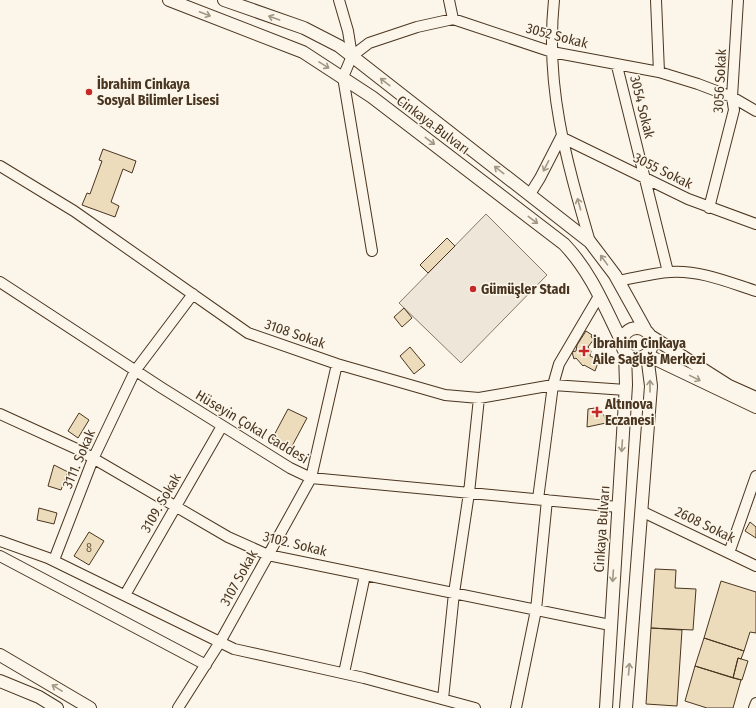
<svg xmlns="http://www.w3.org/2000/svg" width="756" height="708" font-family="'Fira Sans Condensed',sans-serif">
  <rect width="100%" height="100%" fill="#fbf6e9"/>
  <path fill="#ede6d9" stroke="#887966" d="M 486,214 L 547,275 L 461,363 L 399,303 Z"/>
  <path fill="#ecdcbc" stroke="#4a3520" d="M 103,149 L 136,161 L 132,173 L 123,169 L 111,202 L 119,206 L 115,217 L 82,205 L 87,193 L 90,194 L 102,161 L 99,160 Z
    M 447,238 L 455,246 L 428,273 L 420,265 Z
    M 404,308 L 412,318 L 402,327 L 394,317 Z
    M 586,331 L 592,335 L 591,337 L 594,339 L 588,347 L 591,351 L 590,356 L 599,360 L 595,371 L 584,365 L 583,366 L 576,358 L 574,359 L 572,352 L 576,351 L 577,345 Z
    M 410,347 L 425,365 L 414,374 L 400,356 Z
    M 595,408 L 604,415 L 606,423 L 587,427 L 588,409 Z
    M 288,409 L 307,418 L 291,448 L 272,439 Z
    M 79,413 L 89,420 L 78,438 L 68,431 Z
    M 54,465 L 68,472 L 61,490 L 48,486 Z
    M 39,508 L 57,513 L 54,524 L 37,520 Z
    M 750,522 L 756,527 L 756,538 L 745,531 Z
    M 89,532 L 104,541 L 89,565 L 74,556 Z
    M 655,569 L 676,570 L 675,588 L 696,589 L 693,630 L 651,628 Z
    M 721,581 L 756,592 L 756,633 L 750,632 L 744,651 L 704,638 Z
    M 651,628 L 682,630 L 677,706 L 646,704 Z
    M 704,638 L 744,651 L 741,659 L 738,658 L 733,678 L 695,666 Z
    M 738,658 L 748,661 L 742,680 L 733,678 Z
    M 695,666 L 741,680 L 733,708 L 707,708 L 685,701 Z"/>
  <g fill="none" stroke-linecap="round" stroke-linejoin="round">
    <defs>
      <path id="minor" d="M 339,0 L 348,31 L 352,56
        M 449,0 L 453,19
        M 554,0 C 545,87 566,159 590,242
        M 656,0 L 659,72
        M 352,56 L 369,43 L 417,27 L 453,19 L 552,52 L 659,72 L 698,84 L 732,97 L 756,111
        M 352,56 L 343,77 L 372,251
        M 617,66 L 668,272
        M 561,137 L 688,199 L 756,224
        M 0,166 L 74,211 L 248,333 L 337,364 L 445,395 L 479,398 L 553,385 L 626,390
        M 530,194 L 540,178 L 561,137
        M 709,208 L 734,110 L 732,97 L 738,0
        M 618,281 C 635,278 653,273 670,272 C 700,270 728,282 756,291
        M 0,282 L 162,388 L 290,468 L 311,478 L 618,507
        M 0,414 L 79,450 L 228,537 L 268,555 L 610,625
        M 538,499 L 553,385 L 559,364 L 599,296
        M 641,511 L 756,566
        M 0,541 L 48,558 L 234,649 L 364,678 L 475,708
        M 729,553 L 756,476
        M 0,556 L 206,665
        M 54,560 L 93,459 L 135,371 L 193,294
        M 125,595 L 222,426
        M 344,673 L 365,575
        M 443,699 L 454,593 L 469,493 L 479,398
        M 178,708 L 220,642 L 311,478 L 337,364
        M 516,708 L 536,610 L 547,500
        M 754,708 L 756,703"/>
      <path id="major" d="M 169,0 L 303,52 L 372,97 L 564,244 C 591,272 605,308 622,342
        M 224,0 L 304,28 L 339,46 L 590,242 L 615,275 L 645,329
        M622 343a15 15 0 1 1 30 0a15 15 0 1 1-30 0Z
        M 652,337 L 729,386 L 756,398
        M 647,355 L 756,407
        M 0,655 L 90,708
        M 0,681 L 39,697 L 57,708
        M 606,708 L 626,385 L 625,352
        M 626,708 L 651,386 L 647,355"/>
    </defs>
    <use href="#minor" stroke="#4a3520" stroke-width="12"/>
    <use href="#major" stroke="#4a3520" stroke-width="14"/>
    <use href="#minor" stroke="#fbf6e9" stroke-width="10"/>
    <use href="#major" stroke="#fbf6e9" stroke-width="12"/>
  </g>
  <defs><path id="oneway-shaft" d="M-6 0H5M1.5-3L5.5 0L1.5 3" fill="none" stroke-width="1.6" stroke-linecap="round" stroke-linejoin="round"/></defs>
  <g stroke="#a29684">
    <use href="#oneway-shaft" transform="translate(205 14) rotate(21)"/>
    <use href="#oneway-shaft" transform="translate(274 18) rotate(-160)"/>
    <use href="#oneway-shaft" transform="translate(324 65) rotate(32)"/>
    <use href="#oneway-shaft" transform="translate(385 82) rotate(-142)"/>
    <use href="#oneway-shaft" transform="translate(430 141) rotate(37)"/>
    <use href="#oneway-shaft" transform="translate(546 166) rotate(117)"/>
    <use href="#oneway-shaft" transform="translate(499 170) rotate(-142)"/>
    <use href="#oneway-shaft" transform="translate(579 204) rotate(-106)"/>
    <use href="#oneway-shaft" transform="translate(533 220) rotate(37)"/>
    <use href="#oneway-shaft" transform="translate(604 260) rotate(-126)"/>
    <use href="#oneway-shaft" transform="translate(695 378) rotate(26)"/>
    <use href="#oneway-shaft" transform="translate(650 386) rotate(-90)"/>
    <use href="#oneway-shaft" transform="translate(622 446) rotate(94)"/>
    <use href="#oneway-shaft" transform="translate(613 576) rotate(94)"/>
    <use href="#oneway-shaft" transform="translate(629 669) rotate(-85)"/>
    <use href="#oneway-shaft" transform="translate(57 688) rotate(-149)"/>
  </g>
  <g fill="#c62828" stroke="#fbf6e9" stroke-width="1.5">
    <circle cx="89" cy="92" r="4"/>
    <circle cx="473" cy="289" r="4"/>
    <path d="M582 345h4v4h4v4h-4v4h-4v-4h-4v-4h4z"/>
    <path d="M595 406h4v4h4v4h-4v4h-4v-4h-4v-4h4z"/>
  </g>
  <g text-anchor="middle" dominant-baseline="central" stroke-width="3" stroke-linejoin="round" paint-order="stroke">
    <g font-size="12" fill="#725f47">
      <text x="89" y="548">8</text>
    </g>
    <g font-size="14" fill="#4a3520" stroke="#fbf6e9">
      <text transform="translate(557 36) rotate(15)">3052 Sokak</text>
      <text transform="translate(720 81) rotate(-87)">3056 Sokak</text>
      <text transform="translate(642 107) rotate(76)">3054 Sokak</text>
      <text transform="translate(433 125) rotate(37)">Cinkaya Bulvarı</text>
      <text transform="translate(663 171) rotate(26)">3055 Sokak</text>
      <text transform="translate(295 334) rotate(19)">3108 Sokak</text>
      <text transform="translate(252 427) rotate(31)">Hüseyin Çokal Caddesi</text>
      <text transform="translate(79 459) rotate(-67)">3111. Sokak</text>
      <text transform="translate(161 503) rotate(-60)">3109. Sokak</text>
      <text transform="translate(705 525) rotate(26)">2608 Sokak</text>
      <text transform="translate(602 529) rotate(-86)">Cinkaya Bulvarı</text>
      <text transform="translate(295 544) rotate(14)">3102. Sokak</text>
      <text transform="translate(239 578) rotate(-61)">3107 Sokak</text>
    </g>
    <g font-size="14" font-weight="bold" fill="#4a3520" stroke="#fbf6e9" text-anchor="start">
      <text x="97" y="84">İbrahim Cinkaya<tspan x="97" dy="16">Sosyal Bilimler Lisesi</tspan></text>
      <text x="481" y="289">Gümüşler Stadı</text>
      <text x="593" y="343">İbrahim Cinkaya<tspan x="593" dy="16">Aile Sağlığı Merkezi</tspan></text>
      <text x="605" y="404">Altınova<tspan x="605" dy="16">Eczanesi</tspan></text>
    </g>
  </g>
</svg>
